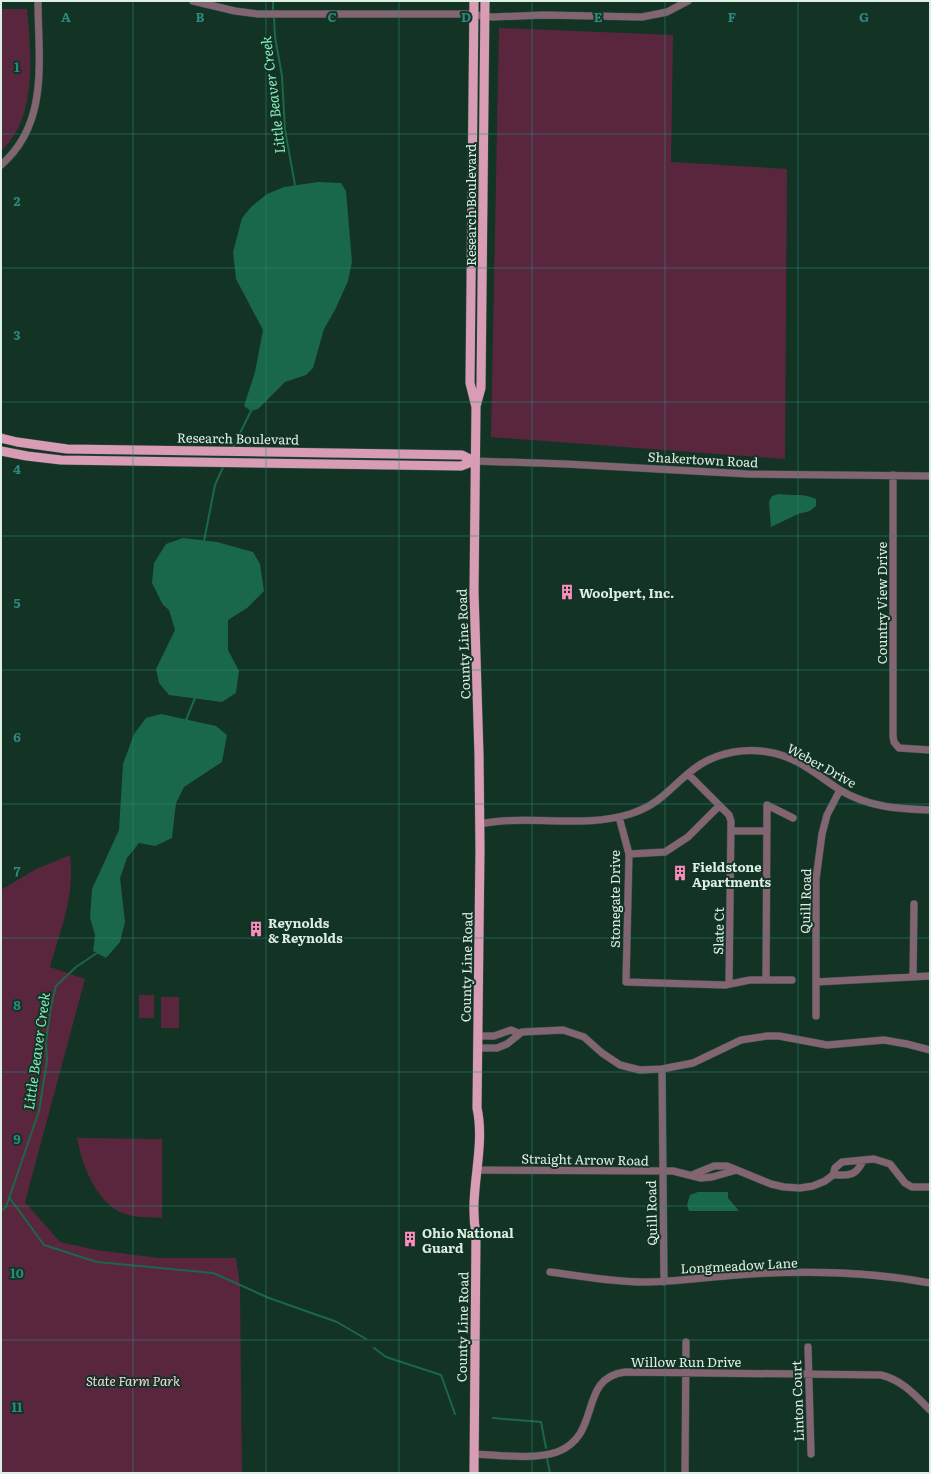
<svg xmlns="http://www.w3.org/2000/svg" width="931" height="1474" font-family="Literata,serif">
  <rect width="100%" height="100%" fill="#133325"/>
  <path fill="#5a263e" d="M 1,9 L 27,9 C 31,55 38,117 1,151 Z
    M 499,28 L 673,35 L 671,162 L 787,169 L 785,459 L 491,437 Z
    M 70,855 C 75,896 61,928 50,967 L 85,979 L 25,1202 L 60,1242 L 96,1250 L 159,1258 L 236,1258 L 240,1286 L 242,1473 L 1,1473 L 1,890 L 36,869 Z
    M 139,995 L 154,995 L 154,1018 L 139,1018 Z
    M 161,997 L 179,997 L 179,1028 L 161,1028 Z
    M 77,1138 L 162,1139 L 162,1218 C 148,1217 134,1218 122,1213 C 95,1201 82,1164 77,1138 Z"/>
  <path fill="#1a684a" d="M 318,182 L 341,183 L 346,191 L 352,262 L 348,281 L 335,310 L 324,329 L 313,368 L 306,375 L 285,382 L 258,409 L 251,411 L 244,406 L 255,372 L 263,330 L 236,279 L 233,252 L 242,218 L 251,207 L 267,194 L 284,187 Z
    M 779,494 C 792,496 805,493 816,499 L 816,506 L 810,511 L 798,514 L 771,527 L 769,502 L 772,496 Z
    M 183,538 L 217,542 L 253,552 L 260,564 L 264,591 L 247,608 L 228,620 L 228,650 L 239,671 L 236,693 L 222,702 L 169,695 L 159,683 L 156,669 L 175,630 L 169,610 L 163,605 L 152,583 L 154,563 L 166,544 Z
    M 161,714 L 216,726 L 227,735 L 222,762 L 184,787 L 176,803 L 172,838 L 155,846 L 139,843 L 127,858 L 120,878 L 125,922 L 120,942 L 106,958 L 93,951 L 95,935 L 90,918 L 92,889 L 119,830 L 123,764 L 134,734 L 146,718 Z
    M 698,1192 L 728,1192 L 728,1198 L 739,1211 L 689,1211 L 687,1205 L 690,1195 Z"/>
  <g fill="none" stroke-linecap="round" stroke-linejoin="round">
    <path stroke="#1a684a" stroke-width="2" d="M 273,1 L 273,12
      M 274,16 L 275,37 L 282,76 L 285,130 L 295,185
      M 232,449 L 251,411
      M 204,541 L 215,485 L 224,465
      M 186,720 L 195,698
      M 9,1197 L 44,1245 L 97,1262 L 213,1273 L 269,1298 L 337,1322 L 366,1339
      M 1,1211 L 6,1207 L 39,1111 L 47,1061 L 46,1041 L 51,1006 L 56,986 L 76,967 L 97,953
      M 374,1348 L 386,1357 L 441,1375 L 455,1414
      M 493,1418 L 541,1422 L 546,1448
      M 547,1459 L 550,1473"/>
    <defs>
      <path id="minor" d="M 193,1 L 235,11 L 258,14 L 466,14 L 493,17 L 543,15 L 642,17 L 667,12 L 688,1
        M 1,165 C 50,123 38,58 38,1
        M 474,461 L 566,464 L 748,474 L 930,476
        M 893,475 L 893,736 L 894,742 L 899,748 L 930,750
        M 689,775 L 729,815 L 731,821 L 729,984
        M 619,817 L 629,854 L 626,982 L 725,985 L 750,980 L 792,980
        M 480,824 C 529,814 582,829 630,814 C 665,803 674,781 701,764 C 721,752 746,748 768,752 C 796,756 817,775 840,790 C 868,807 898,809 930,810
        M 731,831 L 767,831
        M 629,854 L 665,852 L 688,837 L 719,806
        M 913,977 L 914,904
        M 766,980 L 767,805 L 793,818
        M 816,982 L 930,976
        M 816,1016 L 816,879 L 822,834 L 827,815 L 840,790
        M 478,1036 L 494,1036 L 511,1030 L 518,1033
        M 478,1048 L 497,1048 L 507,1044 L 522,1032 L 563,1030 L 584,1037 L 602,1053 L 620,1065 L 640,1070 L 662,1069 L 693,1063 L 741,1040 L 767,1036 L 779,1036 L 827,1045 L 884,1040 L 907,1044 L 930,1050
        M 662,1069 L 664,1282
        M 477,1170 L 673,1171 L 701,1178 L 712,1177 L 737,1170
        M 692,1175 L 714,1166 L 727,1166 L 771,1184 L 784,1187 L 800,1188 L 813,1186 L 825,1181 L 833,1175 L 835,1168 L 842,1162 L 874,1159 L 890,1164 L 905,1183 L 912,1187 L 930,1187
        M 833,1175 C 849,1175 855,1177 863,1161
        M 550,1272 C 581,1276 612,1282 643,1282 C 675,1282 706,1277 737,1275 C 801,1270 867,1271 930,1283
        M 808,1347 L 811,1454
        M 474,1454 C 499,1455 534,1460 557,1452 C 603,1435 577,1378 625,1372 L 881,1375 C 902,1380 915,1395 930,1410
        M 685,1473 L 686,1342"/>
      <path id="major" d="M 476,406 L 481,388 L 485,1
        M 1,438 L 17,442 L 67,449 L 462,455 L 474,461
        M 1,451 L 27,456 L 61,460 L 461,466 L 474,461
        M 474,1473 L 476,1234 C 468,1192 486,1149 477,1108 L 480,849 L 479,755 L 474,592 L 476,407 L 470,383 L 474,1"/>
    </defs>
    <use href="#minor" stroke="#335144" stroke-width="8"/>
    <use href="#major" stroke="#335144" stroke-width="10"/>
    <use href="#minor" stroke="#826570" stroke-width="7"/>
    <use href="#major" stroke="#d89db4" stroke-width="9"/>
  </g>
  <path fill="none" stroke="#2e8880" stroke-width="1" stroke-opacity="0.55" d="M 133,1 L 133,1473M 266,1 L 266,1473M 399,1 L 399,1473M 532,1 L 532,1473M 665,1 L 665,1473M 798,1 L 798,1473M 1,134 L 930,134M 1,268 L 930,268M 1,402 L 930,402M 1,536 L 930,536M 1,670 L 930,670M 1,804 L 930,804M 1,938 L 930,938M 1,1072 L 930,1072M 1,1206 L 930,1206M 1,1340 L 930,1340"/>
  <defs>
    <symbol id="building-bare" viewBox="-9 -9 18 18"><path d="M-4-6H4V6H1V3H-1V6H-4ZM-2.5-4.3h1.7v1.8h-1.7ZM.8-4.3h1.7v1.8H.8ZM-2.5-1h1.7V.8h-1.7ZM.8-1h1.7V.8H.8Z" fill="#fd8ebe" stroke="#133325" stroke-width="2.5" paint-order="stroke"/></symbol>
  </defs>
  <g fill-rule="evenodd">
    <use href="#building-bare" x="556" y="581" width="22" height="22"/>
    <use href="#building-bare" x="669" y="862" width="22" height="22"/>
    <use href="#building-bare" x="245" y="918" width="22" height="22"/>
    <use href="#building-bare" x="399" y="1228" width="22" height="22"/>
  </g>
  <g text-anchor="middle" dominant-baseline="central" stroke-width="4" stroke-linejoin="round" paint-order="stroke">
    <g font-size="13" fill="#ddefe5" stroke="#133325">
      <text transform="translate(470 205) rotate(-90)">Research Boulevard</text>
      <text transform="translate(238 438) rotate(1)">Research Boulevard</text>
      <text transform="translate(703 459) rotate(3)">Shakertown Road</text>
      <text transform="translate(881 603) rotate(-90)">Country View Drive</text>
      <text transform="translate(463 644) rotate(-92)">County Line Road</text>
      <text transform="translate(822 765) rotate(29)">Weber Drive</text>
      <text transform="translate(614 899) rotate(-90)">Stonegate Drive</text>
      <text transform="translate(805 901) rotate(-89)">Quill Road</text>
      <text transform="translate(718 931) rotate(-89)">Slate Ct</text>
      <text transform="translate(466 967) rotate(-89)">County Line Road</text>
      <text transform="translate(585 1159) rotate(1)">Straight Arrow Road</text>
      <text transform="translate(651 1213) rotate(-91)">Quill Road</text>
      <text transform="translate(739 1265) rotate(-3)">Longmeadow Lane</text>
      <text transform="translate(462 1327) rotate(-89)">County Line Road</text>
      <text x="686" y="1361">Willow Run Drive</text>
      <text transform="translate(797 1401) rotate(-92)">Linton Court</text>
    </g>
    <g font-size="13" font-weight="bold" fill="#ddefe5" stroke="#133325" text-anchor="start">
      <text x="579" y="592">Woolpert, Inc.</text>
      <text x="692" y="866">Fieldstone<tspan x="692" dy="15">Apartments</tspan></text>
      <text x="268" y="922">Reynolds<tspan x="268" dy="15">&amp; Reynolds</tspan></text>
      <text x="422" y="1232">Ohio National<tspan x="422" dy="15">Guard</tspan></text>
    </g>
    <g font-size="13" font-style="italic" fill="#fbd4e2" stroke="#133325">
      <text x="133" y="1380">State Farm Park</text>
    </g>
    <g font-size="14" font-style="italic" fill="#85edbd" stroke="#133325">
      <text transform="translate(272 95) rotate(-97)">Little Beaver Creek</text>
      <text transform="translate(36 1051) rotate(-82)">Little Beaver Creek</text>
    </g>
  </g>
  <g font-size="13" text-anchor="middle" font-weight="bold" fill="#2e8880" stroke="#133325" stroke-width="4" stroke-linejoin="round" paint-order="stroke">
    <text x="66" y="22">A</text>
    <text x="200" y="22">B</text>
    <text x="332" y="22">C</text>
    <text x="466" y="22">D</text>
    <text x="598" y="22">E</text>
    <text x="732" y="22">F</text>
    <text x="864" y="22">G</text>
    <text x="17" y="72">1</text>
    <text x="17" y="206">2</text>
    <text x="17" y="340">3</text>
    <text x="17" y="474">4</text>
    <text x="17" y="608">5</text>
    <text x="17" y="742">6</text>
    <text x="17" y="876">7</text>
    <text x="17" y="1010">8</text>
    <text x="17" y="1144">9</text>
    <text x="17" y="1278">10</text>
    <text x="17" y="1412">11</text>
  </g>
  <rect width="931" height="1474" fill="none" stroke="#ddefe5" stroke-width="4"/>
</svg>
